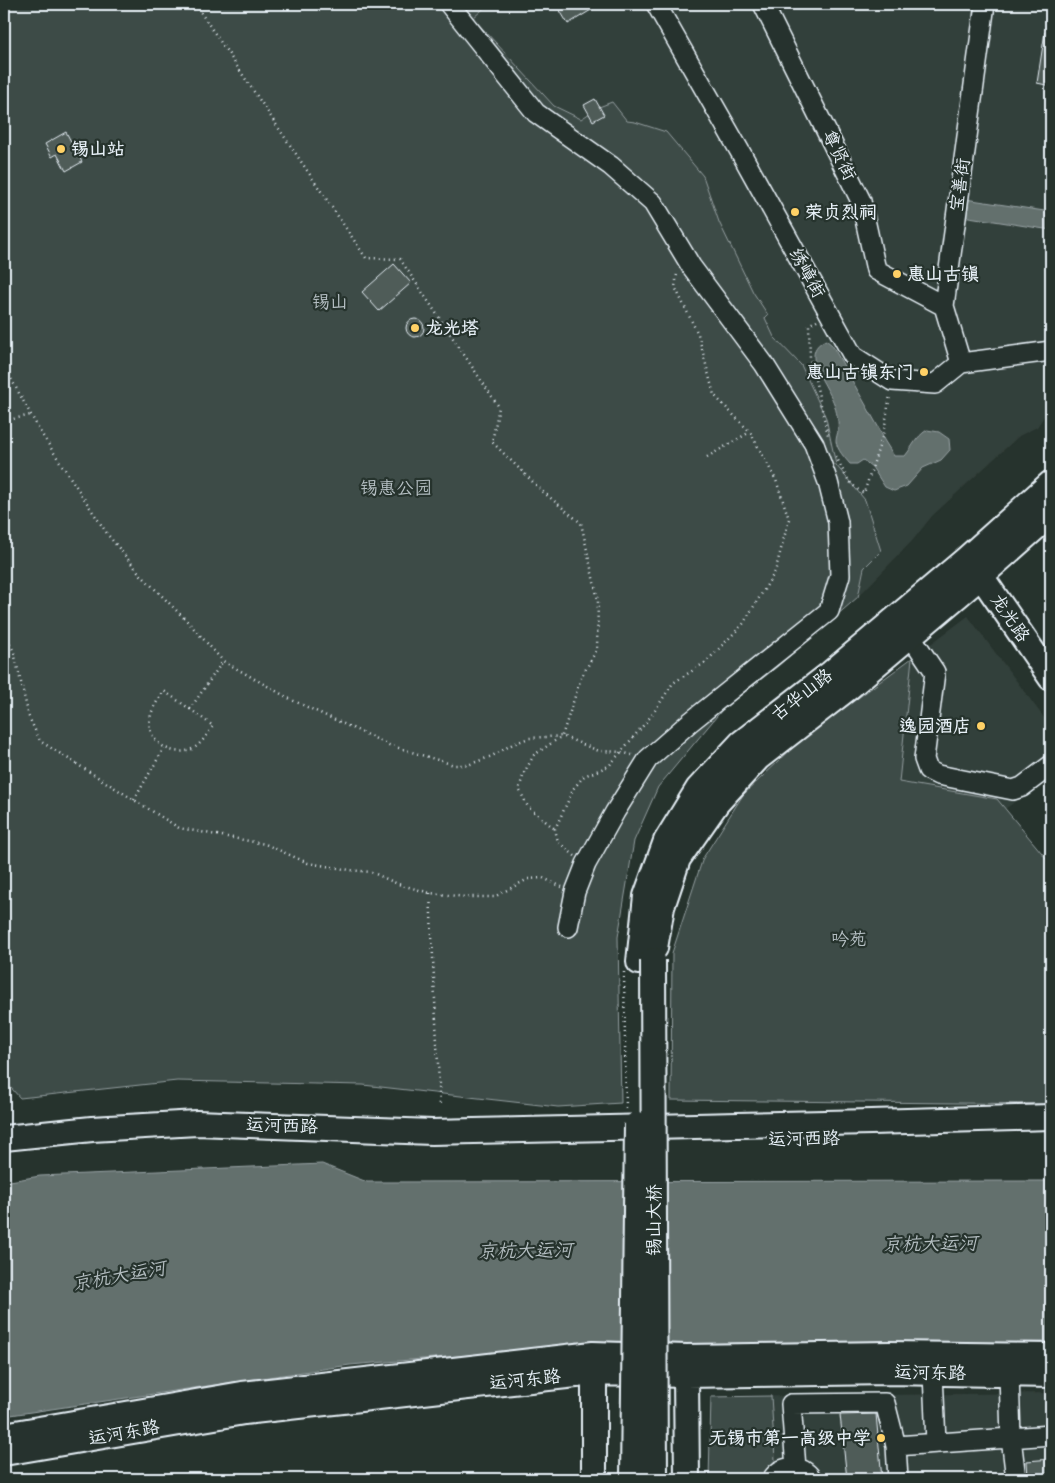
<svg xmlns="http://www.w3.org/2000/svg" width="1055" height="1483" font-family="Pangolin,'LXGW WenKai TC',sans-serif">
  <rect width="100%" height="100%" fill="#26332d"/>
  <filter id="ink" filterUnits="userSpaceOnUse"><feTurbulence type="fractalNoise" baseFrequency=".02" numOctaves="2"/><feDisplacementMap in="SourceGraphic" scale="10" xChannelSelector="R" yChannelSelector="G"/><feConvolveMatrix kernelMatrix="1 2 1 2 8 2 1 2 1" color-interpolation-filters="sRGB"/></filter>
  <g filter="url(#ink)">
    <path fill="#333f3a" d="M 489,4 L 1051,4 L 1051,406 L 1037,427 L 1019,436 L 932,516 L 913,540 L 858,597 L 869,546 L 851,499 L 755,327 L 768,316 L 589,113 L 581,119 L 554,106 L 473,18 Z
      M 968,616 L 1051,727 L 1051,776 L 1005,809 L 997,799 L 899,782 L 912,658 Z
      M 1051,1393 L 1051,1479 L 709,1479 L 711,1397 Z"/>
    <path fill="#3e4b47" stroke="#939ea0" d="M 4,4 L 489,4 L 473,18 L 554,106 L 581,119 L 599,107 L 612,102 L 627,121 L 635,122 L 666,132 L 703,176 L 719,222 L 753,292 L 768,315 L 765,318 L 774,337 L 801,365 L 826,418 L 836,465 L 865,500 L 881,551 L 864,568 L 858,597 L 778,666 L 722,710 L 658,787 L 634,841 L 618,937 L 621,1103 L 558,1107 L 363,1085 L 177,1081 L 20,1098 L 4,1080 Z
      M 912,658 L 899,782 L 997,799 L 1051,864 L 1051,1104 L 671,1100 L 672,953 L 703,858 L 743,795 L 800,741 Z
      M 771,1396 L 775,1460 L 761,1479 L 709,1479 L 711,1397 Z"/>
    <path fill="#636f6d" stroke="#98a3a5" d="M 952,197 L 1051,212 L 1051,230 L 950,214 Z
      M 826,340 L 832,345 L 880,430 L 884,440 L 894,456 L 905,456 C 914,445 915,438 927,430 L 939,432 L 949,439 L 950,450 L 941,460 L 923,468 L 907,486 L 894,491 L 885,487 L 872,467 L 863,460 L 857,464 L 850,464 C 845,458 837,450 836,441 C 836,437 838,433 838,430 C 839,423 837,414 835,407 C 831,388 796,353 826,340 Z
      M 322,1164 L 367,1182 L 1051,1181 L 1051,1342 L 578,1346 L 350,1365 L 4,1416 L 4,1182 L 40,1176 Z"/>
    <path fill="#505c59" stroke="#e8f1f8" d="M 556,4 L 601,4 L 568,24 Z
      M 1045,32 L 1051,32 L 1051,86 L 1037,83 Z
      M 595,99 L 604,115 L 593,121 L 584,105 Z
      M 66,132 L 82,162 L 66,171 L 57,154 L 52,157 L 45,144 Z
      M 394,264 L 411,283 L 379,311 L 362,292 Z
      M406 328a9 9 0 1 1 18 0a9 9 0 1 1-18 0Z
      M 876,1414 L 882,1479 L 847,1479 L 840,1415 Z
      M 1051,1459 L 1051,1479 L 1028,1479 L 1027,1461 Z"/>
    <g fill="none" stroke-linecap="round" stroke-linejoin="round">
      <defs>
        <path id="minor" d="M 449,4 L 536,113 L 611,166 L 653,203 L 691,266 L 764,364 L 814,444 L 828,482 L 838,522 L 840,575 L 829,611 L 689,723 L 648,759 L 615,812 L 586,864 L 575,892 L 568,927
          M 656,4 L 742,155 L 853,356 L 892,381 L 935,384 L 961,363 L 1051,351
          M 763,4 L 861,201 L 876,270 L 944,306
          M 961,363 L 944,306 L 985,4
          M 901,625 L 910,635 L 935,672 L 924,759 L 928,770 L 938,775 L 1013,790 L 1022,787 L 1051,765
          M 933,1373 L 936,1443
          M 1009,1374 L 1011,1438 L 1016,1479
          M 796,1468 L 791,1404 L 885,1403 L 896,1446
          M 772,1479 C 782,1464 802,1464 812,1479
          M 898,1479 L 896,1446 L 1051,1435"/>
        <path id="major" d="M 971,566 L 981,576 L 1051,678
          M 655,948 L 662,907 L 678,859 L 717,803 L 758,758 L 847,689 L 981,576 L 1051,514
          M 639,962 L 646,896 L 666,841 L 698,789 L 741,743 L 831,673 L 965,560 L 1051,483
          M 4,1138 L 92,1129 L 197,1123 L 432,1132 L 871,1122 L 1051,1117
          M 594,1373 L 594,1479
          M 686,1375 L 687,1479
          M 4,1435 L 242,1394 L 593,1354 L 686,1357 L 889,1354 L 1051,1356
          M 4,1453 L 244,1412 L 594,1373 L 686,1375 L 889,1372 L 1051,1375"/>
      </defs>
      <use href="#minor" stroke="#e8f1f8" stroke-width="22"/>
      <use href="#major" stroke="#e8f1f8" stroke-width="28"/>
      <path stroke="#e8f1f8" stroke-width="2.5" stroke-dasharray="1 4" stroke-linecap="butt" d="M 195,4 L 366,258 L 400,259 L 499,407 L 492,442 L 542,491 L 581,523 L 598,600 L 597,649 L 581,678 L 562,736 L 534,755 L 524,773 L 519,789 L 528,807 L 555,829
        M 817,320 L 809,325 L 810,358 L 828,435
        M 4,366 L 41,433 L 108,535 L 141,575 L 189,623 L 223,661 L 292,700 L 389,745 L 454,765 L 468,765 L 492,756 L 513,744 L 529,738 L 562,736 L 599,751 L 621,752 L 632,755
        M 4,421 L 31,415
        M 836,456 C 843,471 849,486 864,493 L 884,431 L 890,395
        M 707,457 L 750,432
        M 4,630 L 14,652 L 29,717 L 40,741 L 179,828 L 265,844 L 308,863 L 350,870 L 371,872 L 398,884 L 430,893 L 466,897 L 494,897 L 528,879 L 543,878 L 562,887
        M 190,709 L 213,726 C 208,733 201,745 192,749 C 173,758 146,742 150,719 C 152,708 158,700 164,691 L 190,709 L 223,661
        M 134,800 L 164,748
        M 575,856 L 558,842 L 555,829 L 574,788 L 584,776 L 609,766 L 652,715 L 673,683 L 706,662 L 743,624 L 775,572 L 789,519 L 776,480 L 750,432 L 714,395 L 698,334 L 675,287 L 677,274
        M 430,893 L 440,1107
        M 624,972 L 626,1111"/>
      <use href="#minor" stroke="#26332d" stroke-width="19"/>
      <use href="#major" stroke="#26332d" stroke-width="24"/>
      <defs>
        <path id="major-bridge" d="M 653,960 L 655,1479
          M 633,1479 L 637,1124"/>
      </defs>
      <use href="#major-bridge" stroke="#e8f1f8" stroke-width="28" stroke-linecap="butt"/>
      <use href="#major-bridge" stroke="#26332d" stroke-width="24"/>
    </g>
  </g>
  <g fill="#ffd166" stroke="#26332d" stroke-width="2">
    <circle cx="61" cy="149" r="5"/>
    <circle cx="795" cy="212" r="5"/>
    <circle cx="897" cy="274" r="5"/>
    <circle cx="415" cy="328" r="5"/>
    <circle cx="924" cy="372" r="5"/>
    <circle cx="981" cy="726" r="5"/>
    <circle cx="881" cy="1438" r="5"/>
  </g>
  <g text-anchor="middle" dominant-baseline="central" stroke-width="4.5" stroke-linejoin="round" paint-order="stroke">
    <g font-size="18" font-weight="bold" fill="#e8f1f8" stroke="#26332d" text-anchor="start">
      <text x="71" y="149">锡山站</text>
      <text x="805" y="212">荣贞烈祠</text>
      <text x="907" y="274">惠山古镇</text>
      <text x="425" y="328">龙光塔</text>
      <text x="914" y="372" text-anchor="end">惠山古镇东门</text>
      <text x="971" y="726" text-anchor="end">逸园酒店</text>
      <text x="871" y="1438" text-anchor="end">无锡市第一高级中学</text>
    </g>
    <g font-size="18" fill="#e8f1f8" stroke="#26332d">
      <text transform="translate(839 155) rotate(64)">尊贤街</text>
      <text transform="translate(960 185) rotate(-82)">宝善街</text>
      <text transform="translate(807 273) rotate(61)">绣嶂街</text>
      <text transform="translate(1010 618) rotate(56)">龙光路</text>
      <text transform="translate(802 695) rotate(-38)">古华山路</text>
      <text transform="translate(282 1126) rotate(2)">运河西路</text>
      <text transform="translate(804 1139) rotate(-1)">运河西路</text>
      <text transform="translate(654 1220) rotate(-90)">锡山大桥</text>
      <text transform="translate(930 1373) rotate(1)">运河东路</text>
      <text transform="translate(525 1380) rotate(-6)">运河东路</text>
      <text transform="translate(124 1433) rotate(-10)">运河东路</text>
    </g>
    <g font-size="18" fill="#b5bfc3" stroke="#26332d">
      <text x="330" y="302">锡山</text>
      <text x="396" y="488">锡惠公园</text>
      <text x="849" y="939">吟苑</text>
    </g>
    <g font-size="19" font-style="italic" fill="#b3bdc0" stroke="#26332d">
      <text transform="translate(930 1244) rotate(-1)">京杭大运河</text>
      <text transform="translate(525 1251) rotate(-1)">京杭大运河</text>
      <text transform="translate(119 1276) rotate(-10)">京杭大运河</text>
    </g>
  </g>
  <rect width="1055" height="1483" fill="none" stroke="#26332d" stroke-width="20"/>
  <rect x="10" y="10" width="1035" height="1463" fill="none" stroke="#e8f1f8" stroke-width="2" filter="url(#ink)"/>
</svg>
